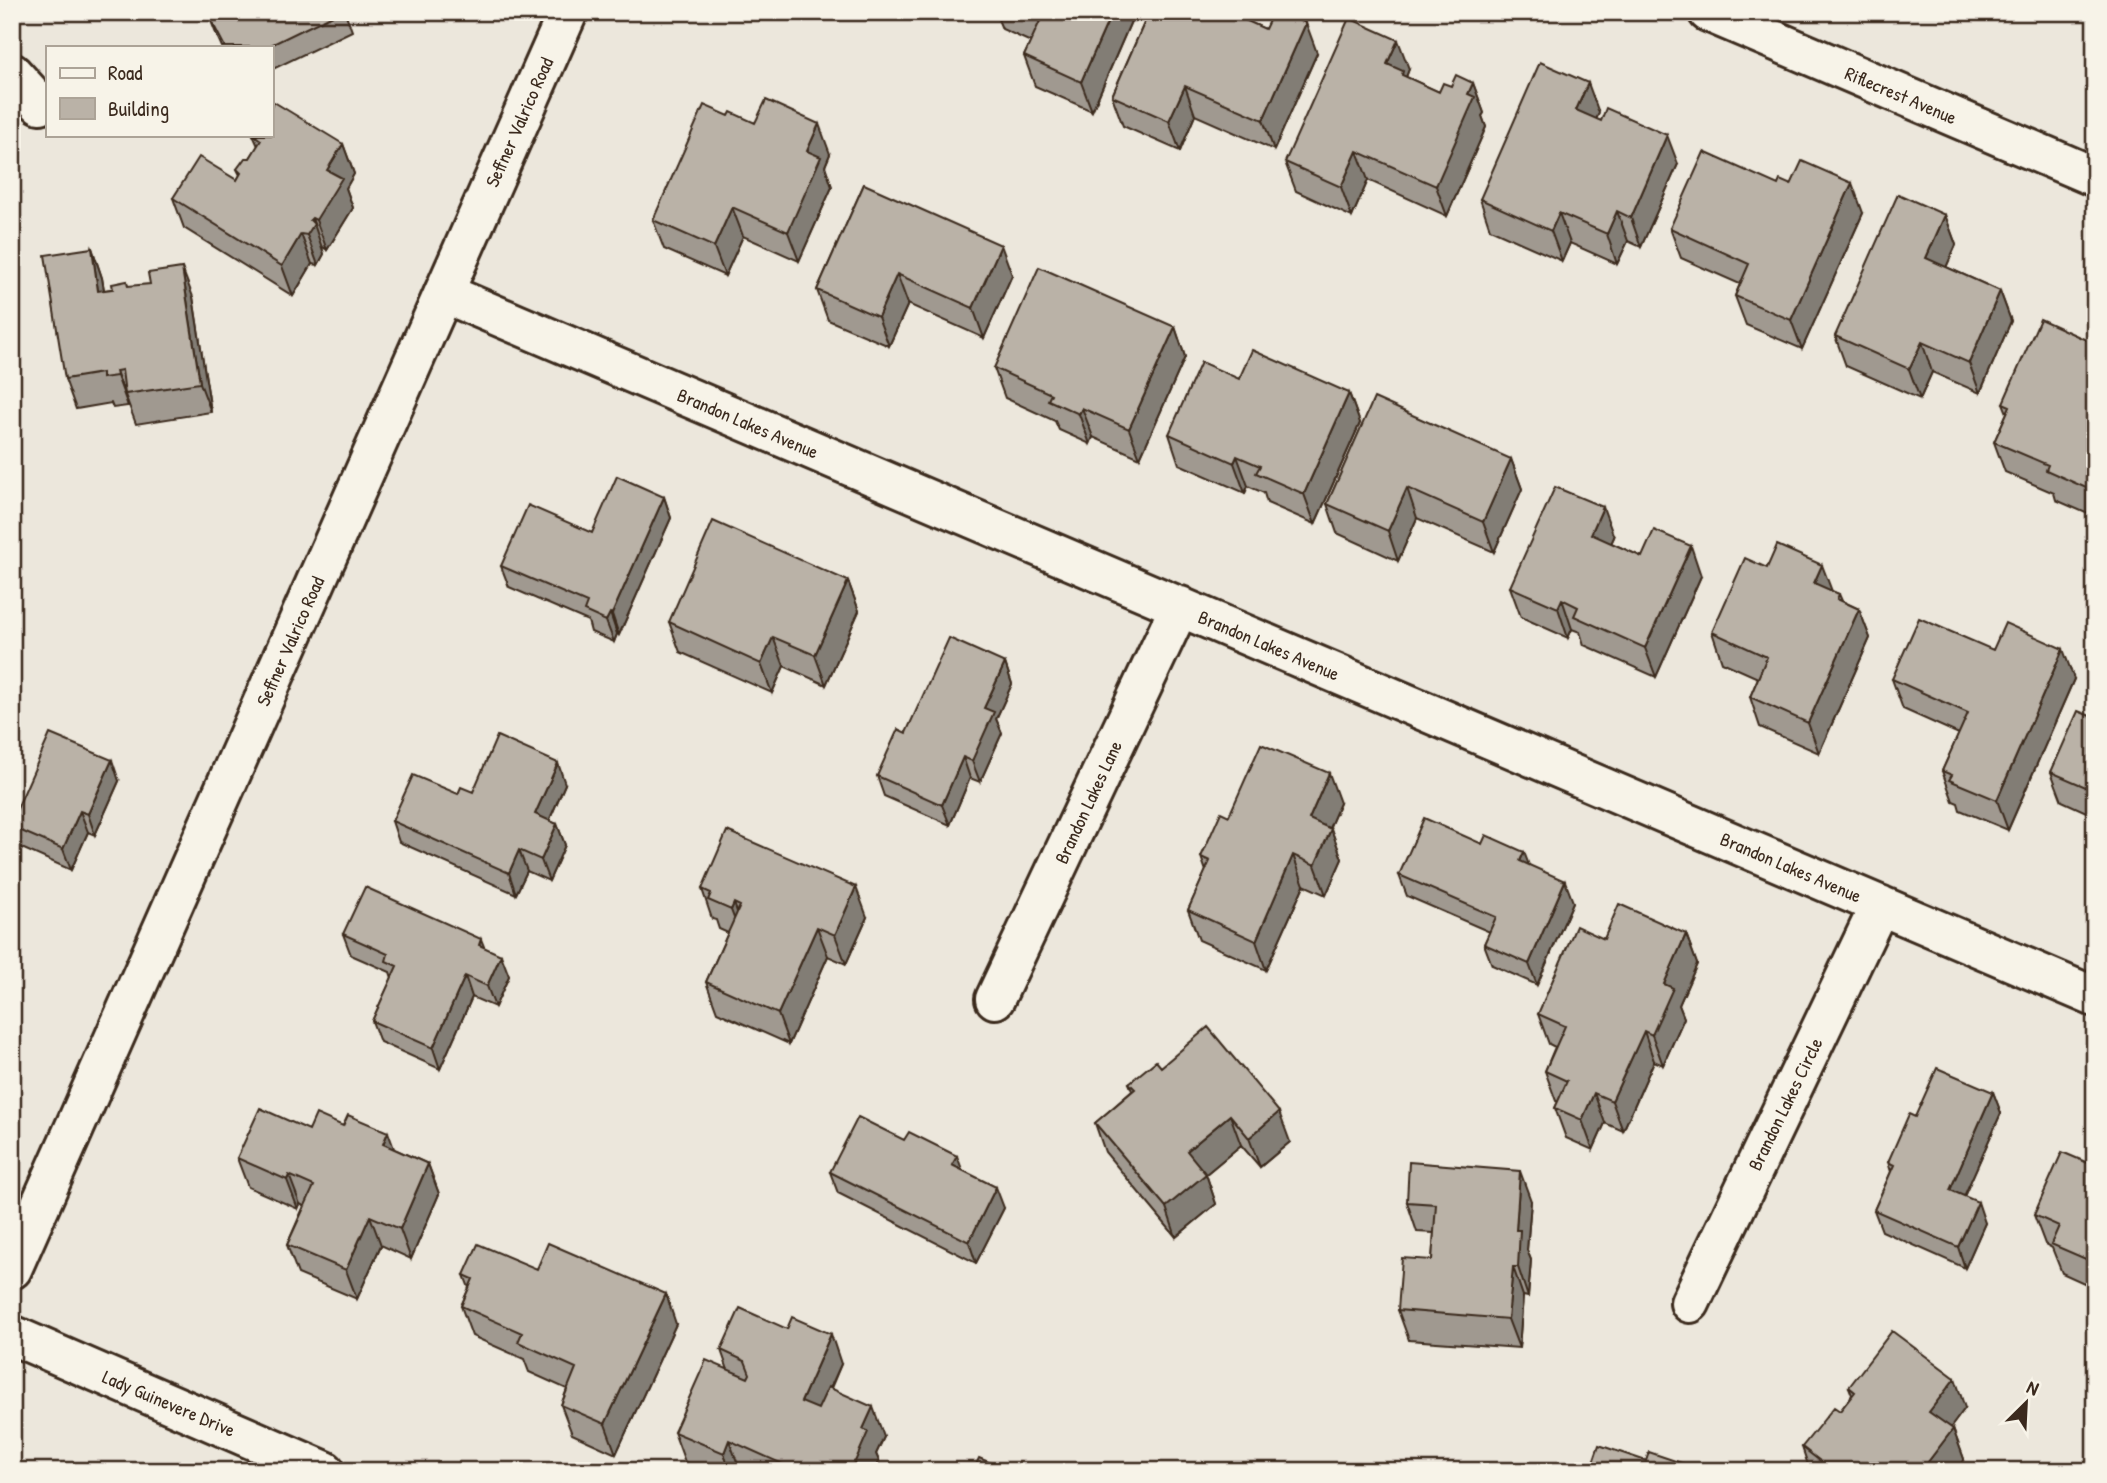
<svg xmlns="http://www.w3.org/2000/svg" width="2107" height="1483" font-family="'Patrick Hand',sans-serif">
  <rect width="100%" height="100%" fill="#ece7dc"/>
  <filter id="ink" filterUnits="userSpaceOnUse"><feTurbulence type="fractalNoise" baseFrequency=".0143" numOctaves="2"/><feDisplacementMap in="SourceGraphic" scale="14" xChannelSelector="R" yChannelSelector="G"/><feConvolveMatrix kernelMatrix="1 2 1 2 8 2 1 2 1" color-interpolation-filters="sRGB"/></filter>
  <g filter="url(#ink)">
    <g fill="none" stroke-linecap="round" stroke-linejoin="round">
      <defs>
        <path id="street" d="M 1708,12 L 2095,177
          M 12,73 L 40,104
          M 444,293 L 2095,997
          M 995,999 L 1180,606
          M 1690,1303 L 1880,905
          M 12,1335 L 325,1471"/>
        <path id="secondary" d="M 12,1269 L 568,12"/>
      </defs>
      <use href="#street" stroke="#3b2a1e" stroke-width="44"/>
      <use href="#secondary" stroke="#3b2a1e" stroke-width="44"/>
      <use href="#street" stroke="#f7f3e8" stroke-width="38"/>
      <use href="#secondary" stroke="#f7f3e8" stroke-width="38"/>
    </g>
    <path fill="#a09990" stroke="#3b2a1e" stroke-width="2" d="M 216,12 L 345,12 L 352,31 L 271,70 L 271,47 L 222,47 L 217,36 L 209,16 Z
      M 995,12 L 1135,12 L 1092,111 L 1035,86 L 1024,56 L 1031,42 L 1002,29 Z
      M 1149,12 L 1233,12 L 1232,14 L 1317,53 L 1274,150 L 1195,115 L 1180,151 L 1123,126 L 1112,96 Z
      M 1409,69 L 1406,77 L 1439,92 L 1451,86 L 1473,83 L 1484,113 L 1482,116 L 1486,127 L 1447,216 L 1368,180 L 1352,217 L 1296,191 L 1285,162 Z
      M 1599,113 L 1596,119 L 1678,164 L 1641,247 L 1628,241 L 1617,264 L 1570,243 L 1562,261 L 1490,229 L 1480,199 Z
      M 729,116 L 755,123 L 830,154 L 825,166 L 832,187 L 799,261 L 743,236 L 725,276 L 664,249 L 653,220 Z
      M 253,135 L 343,144 L 354,174 L 346,188 L 353,208 L 327,250 L 323,247 L 322,248 L 324,254 L 318,265 L 312,264 L 293,296 L 184,228 L 173,198 L 237,180 L 240,175 L 237,169 L 250,158 L 258,146 Z
      M 864,184 L 1012,275 L 984,338 L 908,304 L 889,346 L 828,320 L 817,290 Z
      M 1778,185 L 1863,213 L 1802,349 L 1746,325 L 1735,296 L 1740,284 L 1681,258 L 1670,228 Z
      M 1945,215 L 1956,245 L 1946,267 L 2000,291 L 2011,321 L 1980,393 L 1932,372 L 1920,399 L 1846,366 L 1835,336 Z
      M 92,248 L 102,278 L 104,290 L 129,286 L 193,297 L 211,412 L 136,424 L 127,400 L 128,406 L 113,408 L 111,403 L 76,409 L 65,379 Z
      M 1175,327 L 1185,357 L 1140,458 L 1093,437 L 1090,444 L 1059,430 L 1055,421 L 1005,398 L 994,368 Z
      M 2095,344 L 2095,517 L 2056,500 L 2054,493 L 2005,472 L 1994,442 L 2007,413 L 2003,403 Z
      M 1239,379 L 1349,393 L 1360,423 L 1315,524 L 1267,503 L 1264,493 L 1248,486 L 1245,493 L 1179,464 L 1169,434 Z
      M 1511,459 L 1522,489 L 1494,552 L 1417,518 L 1398,561 L 1337,533 L 1327,504 Z
      M 664,497 L 671,518 L 619,635 L 617,634 L 614,642 L 591,632 L 588,621 L 509,587 L 501,566 L 592,533 Z
      M 1614,537 L 1611,543 L 1642,557 L 1701,576 L 1656,677 L 1584,645 L 1580,632 L 1572,629 L 1568,638 L 1521,617 L 1510,587 Z
      M 1767,568 L 1839,594 L 1842,601 L 1859,609 L 1870,638 L 1819,753 L 1760,727 L 1750,697 L 1758,678 L 1722,662 L 1712,632 Z
      M 848,581 L 859,611 L 826,685 L 784,666 L 772,693 L 680,652 L 669,622 Z
      M 1993,650 L 2074,679 L 2008,830 L 1960,810 L 1958,803 L 1953,801 L 1942,771 L 1959,734 L 1903,709 L 1892,679 Z
      M 1005,663 L 1012,684 L 996,719 L 1002,733 L 980,782 L 970,778 L 950,825 L 884,796 L 877,776 L 906,733 Z
      M 2095,718 L 2095,816 L 2062,801 L 2051,772 Z
      M 119,781 L 95,835 L 88,832 L 71,870 L 17,846 L 12,833 L 12,820 Z
      M 565,784 L 549,821 L 557,824 L 565,845 L 549,881 L 527,871 L 516,894 L 399,842 L 392,821 L 458,794 Z
      M 1340,803 L 1329,828 L 1331,829 L 1342,859 L 1326,895 L 1304,885 L 1266,970 L 1199,940 L 1188,910 L 1206,871 L 1201,857 L 1229,816 Z
      M 1529,865 L 1573,902 L 1537,985 L 1492,965 L 1484,944 L 1490,932 L 1407,896 L 1399,875 Z
      M 702,889 L 867,917 L 846,964 L 828,956 L 789,1044 L 717,1012 L 706,982 L 728,933 L 719,929 L 716,920 L 712,919 Z
      M 343,934 L 485,948 L 509,976 L 495,1007 L 472,997 L 440,1069 L 380,1042 L 372,1021 L 392,978 L 390,972 L 351,955 Z
      M 1686,934 L 1697,964 L 1679,1005 L 1684,1018 L 1663,1065 L 1654,1061 L 1623,1131 L 1605,1123 L 1593,1150 L 1566,1138 L 1555,1108 L 1558,1102 L 1556,1101 L 1545,1071 L 1555,1047 L 1549,1044 L 1538,1014 Z
      M 1161,1067 L 1290,1142 L 1260,1167 L 1241,1145 L 1206,1174 L 1216,1204 L 1176,1237 L 1105,1152 L 1095,1123 L 1132,1091 L 1129,1083 Z
      M 1993,1092 L 2001,1113 L 1964,1196 L 1985,1223 L 1965,1268 L 1882,1231 L 1874,1210 L 1891,1172 L 1888,1162 L 1915,1117 Z
      M 343,1126 L 428,1164 L 439,1194 L 411,1259 L 381,1245 L 357,1299 L 298,1274 L 287,1245 L 304,1206 L 300,1204 L 298,1209 L 248,1187 L 237,1158 L 309,1130 Z
      M 2095,1166 L 2095,1288 L 2062,1273 L 2052,1248 L 2045,1244 L 2034,1215 Z
      M 962,1170 L 1004,1208 L 976,1263 L 838,1193 L 830,1172 Z
      M 1531,1201 L 1527,1250 L 1531,1260 L 1528,1297 L 1523,1296 L 1519,1348 L 1409,1340 L 1398,1310 L 1432,1260 L 1434,1233 L 1417,1232 L 1407,1202 Z
      M 537,1269 L 676,1324 L 616,1454 L 572,1434 L 561,1405 L 567,1389 L 529,1372 L 524,1359 L 472,1336 L 461,1306 L 469,1288 L 464,1275 Z
      M 721,1350 L 841,1364 L 831,1388 L 884,1437 L 876,1454 L 879,1461 L 875,1471 L 705,1471 L 685,1462 L 674,1432 L 728,1370 Z
      M 1849,1387 L 1965,1408 L 1950,1428 L 1953,1429 L 1964,1459 L 1955,1471 L 1810,1471 L 1802,1447 L 1840,1411 L 1852,1395 Z"/>
    <path fill="#827d75" stroke="#3b2a1e" stroke-width="2" d="M 1112,12 L 1135,12 L 1092,111 L 1081,82 Z
      M 1306,23 L 1317,53 L 1274,150 L 1263,120 Z
      M 1398,40 L 1409,69 L 1406,77 L 1414,101 L 1387,64 Z
      M 1473,83 L 1484,113 L 1482,116 L 1486,127 L 1447,216 L 1436,186 L 1468,94 Z
      M 1588,83 L 1599,113 L 1587,140 L 1576,110 Z
      M 1185,86 L 1195,115 L 1180,151 L 1169,121 Z
      M 819,124 L 830,154 L 825,166 L 832,187 L 799,261 L 788,232 L 807,151 Z
      M 1667,135 L 1678,164 L 1641,247 L 1631,218 Z
      M 343,144 L 354,174 L 346,188 L 353,208 L 327,250 L 316,220 L 327,170 Z
      M 1357,151 L 1368,180 L 1352,217 L 1341,187 Z
      M 1852,183 L 1863,213 L 1802,349 L 1791,320 Z
      M 732,207 L 743,236 L 725,276 L 714,247 Z
      M 1617,211 L 1628,241 L 1617,264 L 1607,234 Z
      M 1559,213 L 1570,243 L 1562,261 L 1551,231 Z
      M 1945,215 L 1956,245 L 1937,288 L 1926,258 Z
      M 312,218 L 324,254 L 318,265 L 307,235 L 310,220 Z
      M 301,234 L 312,264 L 293,296 L 282,266 Z
      M 1001,245 L 1012,275 L 984,338 L 973,308 Z
      M 92,248 L 102,278 L 109,321 L 98,291 Z
      M 182,268 L 193,297 L 211,412 L 200,383 Z
      M 12,273 L 20,294 L 12,309 Z
      M 897,274 L 908,304 L 889,346 L 878,317 Z
      M 2000,291 L 2011,321 L 1980,393 L 1969,363 Z
      M 1175,327 L 1185,357 L 1140,458 L 1129,429 Z
      M 1922,342 L 1932,372 L 1920,399 L 1909,369 Z
      M 116,371 L 127,400 L 128,406 L 117,376 Z
      M 1349,393 L 1360,423 L 1315,524 L 1304,494 Z
      M 1082,408 L 1093,437 L 1090,444 L 1079,414 Z
      M 1237,456 L 1248,486 L 1245,493 L 1234,463 Z
      M 1511,459 L 1522,489 L 1494,552 L 1483,522 Z
      M 1407,488 L 1417,518 L 1398,561 L 1388,531 Z
      M 664,497 L 671,518 L 619,635 L 612,614 Z
      M 1603,507 L 1614,537 L 1602,564 L 1591,534 Z
      M 1691,546 L 1701,576 L 1656,677 L 1645,648 Z
      M 1822,565 L 1833,594 L 1814,583 Z
      M 848,581 L 859,611 L 826,685 L 815,655 Z
      M 1562,599 L 1572,629 L 1568,638 L 1558,608 Z
      M 1859,609 L 1870,638 L 1819,753 L 1808,723 Z
      M 610,613 L 617,634 L 614,642 L 606,621 Z
      M 773,637 L 784,666 L 772,693 L 761,664 Z
      M 2063,649 L 2074,679 L 2008,830 L 1997,800 Z
      M 1005,663 L 1012,684 L 996,719 L 1002,733 L 980,782 L 972,761 L 984,708 Z
      M 963,757 L 970,778 L 950,825 L 942,805 Z
      M 112,760 L 119,781 L 95,835 L 88,814 Z
      M 558,763 L 565,784 L 543,835 L 535,814 Z
      M 1329,773 L 1340,803 L 1320,849 L 1309,819 Z
      M 80,811 L 88,832 L 71,870 L 63,849 Z
      M 557,824 L 565,845 L 549,881 L 541,860 Z
      M 1331,829 L 1342,859 L 1326,895 L 1315,865 Z
      M 519,850 L 527,871 L 516,894 L 509,873 Z
      M 1524,852 L 1532,873 L 1520,861 Z
      M 1293,855 L 1304,885 L 1266,970 L 1256,941 Z
      M 1565,881 L 1573,902 L 1537,985 L 1529,964 Z
      M 856,887 L 867,917 L 846,964 L 835,935 Z
      M 734,903 L 744,933 L 742,939 L 731,910 Z
      M 817,927 L 828,956 L 789,1044 L 778,1014 Z
      M 1686,934 L 1697,964 L 1679,1005 L 1684,1018 L 1663,1065 L 1652,1035 L 1664,984 Z
      M 481,939 L 489,959 L 479,945 Z
      M 501,955 L 509,976 L 495,1007 L 487,986 Z
      M 465,976 L 472,997 L 440,1069 L 433,1048 Z
      M 1644,1031 L 1654,1061 L 1623,1131 L 1612,1101 Z
      M 1993,1092 L 2001,1113 L 1958,1210 L 1950,1190 Z
      M 1594,1093 L 1605,1123 L 1593,1150 L 1582,1120 Z
      M 1279,1112 L 1290,1142 L 1260,1167 L 1249,1138 Z
      M 1230,1115 L 1241,1145 L 1206,1174 L 1216,1204 L 1176,1237 L 1166,1207 L 1187,1151 Z
      M 388,1132 L 399,1162 L 383,1144 Z
      M 957,1156 L 965,1177 L 952,1165 Z
      M 428,1164 L 439,1194 L 411,1259 L 400,1229 Z
      M 1520,1171 L 1531,1201 L 1527,1250 L 1531,1260 L 1528,1297 L 1518,1267 L 1516,1230 Z
      M 289,1175 L 300,1204 L 298,1209 L 287,1180 Z
      M 996,1187 L 1004,1208 L 976,1263 L 969,1242 Z
      M 1978,1202 L 1985,1223 L 1965,1268 L 1958,1247 Z
      M 370,1216 L 381,1245 L 357,1299 L 346,1270 Z
      M 1513,1267 L 1523,1296 L 1519,1348 L 1508,1319 Z
      M 666,1294 L 676,1324 L 616,1454 L 605,1424 Z
      M 831,1334 L 841,1364 L 811,1431 L 801,1402 Z
      M 1955,1378 L 1965,1408 L 1940,1442 L 1929,1412 Z
      M 873,1407 L 884,1437 L 876,1454 L 879,1461 L 875,1471 L 851,1471 L 863,1429 Z
      M 1953,1429 L 1964,1459 L 1955,1471 L 1921,1471 Z
      M 729,1440 L 740,1470 L 740,1471 L 730,1471 L 724,1453 Z"/>
    <path fill="#bab2a7" stroke="#3b2a1e" stroke-width="2" d="M 216,12 L 339,12 L 267,47 L 225,47 L 209,16 Z
      M 1020,12 L 1112,12 L 1081,82 L 1024,56 L 1040,21 Z
      M 1149,12 L 1227,12 L 1265,29 L 1273,12 L 1282,12 L 1306,23 L 1263,120 L 1185,86 L 1169,121 L 1112,96 Z
      M 1349,18 L 1398,40 L 1387,64 L 1403,71 L 1402,75 L 1439,92 L 1443,83 L 1451,86 L 1456,75 L 1473,83 L 1468,94 L 1475,97 L 1436,186 L 1357,151 L 1341,187 L 1285,162 Z
      M 1540,62 L 1588,83 L 1576,110 L 1601,121 L 1606,108 L 1667,135 L 1631,218 L 1617,211 L 1607,234 L 1559,213 L 1551,231 L 1480,199 Z
      M 766,100 L 819,124 L 807,151 L 821,157 L 788,232 L 732,207 L 714,247 L 653,220 L 704,105 L 729,116 L 731,112 L 755,123 Z
      M 274,102 L 343,144 L 327,170 L 342,178 L 316,220 L 312,218 L 310,220 L 314,224 L 307,235 L 301,234 L 282,266 L 173,198 L 199,157 L 237,180 L 241,173 L 237,169 L 245,158 L 250,158 L 261,140 L 254,135 L 271,135 L 271,106 Z
      M 1704,152 L 1778,185 L 1780,180 L 1791,185 L 1802,161 L 1852,183 L 1791,320 L 1735,296 L 1749,264 L 1670,228 Z
      M 864,184 L 1001,245 L 973,308 L 897,274 L 878,317 L 817,290 Z
      M 1898,194 L 1945,215 L 1926,258 L 2000,291 L 1969,363 L 1922,342 L 1909,369 L 1835,336 Z
      M 92,248 L 98,291 L 113,289 L 112,284 L 127,281 L 128,286 L 150,284 L 148,273 L 182,268 L 200,383 L 125,394 L 122,370 L 116,371 L 117,376 L 102,378 L 102,373 L 65,379 L 45,255 Z
      M 1039,267 L 1175,327 L 1129,429 L 1082,408 L 1079,414 L 1048,400 L 1051,394 L 994,368 Z
      M 2040,319 L 2095,344 L 2095,492 L 2046,470 L 2048,465 L 1994,442 L 2010,406 L 2003,403 Z
      M 1252,350 L 1349,393 L 1304,494 L 1256,473 L 1260,466 L 1237,456 L 1234,463 L 1169,434 L 1201,362 L 1239,379 Z
      M 1374,398 L 1511,459 L 1483,522 L 1407,488 L 1388,531 L 1327,504 Z
      M 617,476 L 664,497 L 612,614 L 610,613 L 606,621 L 584,611 L 587,603 L 501,566 L 528,505 L 592,533 Z
      M 1555,487 L 1603,507 L 1591,534 L 1642,557 L 1654,530 L 1691,546 L 1645,648 L 1574,616 L 1578,607 L 1562,599 L 1558,608 L 1510,587 Z
      M 713,521 L 848,581 L 815,655 L 773,637 L 761,664 L 669,622 Z
      M 1777,545 L 1822,565 L 1814,583 L 1839,594 L 1837,599 L 1859,609 L 1808,723 L 1750,697 L 1767,657 L 1712,632 L 1745,558 L 1767,568 Z
      M 1919,618 L 1993,650 L 2005,623 L 2063,649 L 1997,800 L 1949,780 L 1952,775 L 1942,771 L 1968,713 L 1892,679 Z
      M 949,638 L 1005,663 L 984,708 L 994,712 L 972,761 L 963,757 L 942,805 L 877,776 L 898,729 L 906,733 Z
      M 2078,711 L 2095,718 L 2095,791 L 2051,772 Z
      M 50,734 L 112,760 L 88,814 L 80,811 L 63,849 L 12,827 L 12,820 Z
      M 497,736 L 558,763 L 535,814 L 557,824 L 541,860 L 519,850 L 509,873 L 392,821 L 413,775 L 458,794 L 461,787 L 473,792 Z
      M 1261,744 L 1329,773 L 1309,819 L 1331,829 L 1315,865 L 1293,855 L 1256,941 L 1188,910 L 1210,861 L 1201,857 L 1221,812 L 1229,816 Z
      M 1424,818 L 1482,844 L 1486,835 L 1524,852 L 1520,861 L 1565,881 L 1529,964 L 1484,944 L 1496,917 L 1399,875 Z
      M 727,831 L 856,887 L 835,935 L 817,927 L 778,1014 L 706,982 L 740,906 L 734,903 L 731,910 L 708,900 L 711,893 L 702,889 Z
      M 365,887 L 481,939 L 479,945 L 501,955 L 487,986 L 465,976 L 433,1048 L 372,1021 L 397,966 L 386,961 L 388,954 L 343,934 Z
      M 1619,904 L 1686,934 L 1664,984 L 1673,988 L 1652,1035 L 1644,1031 L 1612,1101 L 1594,1093 L 1582,1120 L 1555,1108 L 1567,1081 L 1545,1071 L 1565,1026 L 1538,1014 L 1576,926 L 1604,939 Z
      M 1208,1027 L 1279,1112 L 1249,1138 L 1230,1115 L 1187,1151 L 1206,1174 L 1166,1207 L 1095,1123 L 1135,1089 L 1129,1083 L 1156,1061 L 1161,1067 Z
      M 1937,1068 L 1993,1092 L 1950,1190 L 1978,1202 L 1958,1247 L 1874,1210 L 1894,1165 L 1888,1162 L 1909,1114 L 1915,1117 Z
      M 260,1108 L 309,1130 L 316,1114 L 343,1126 L 348,1115 L 388,1132 L 383,1144 L 428,1164 L 400,1229 L 370,1216 L 346,1270 L 287,1245 L 314,1186 L 289,1175 L 287,1180 L 237,1158 Z
      M 858,1117 L 904,1140 L 909,1132 L 957,1156 L 952,1165 L 996,1187 L 969,1242 L 830,1172 Z
      M 2062,1152 L 2095,1166 L 2095,1263 L 2051,1244 L 2059,1226 L 2034,1215 Z
      M 1409,1162 L 1520,1171 L 1516,1230 L 1520,1230 L 1518,1267 L 1513,1267 L 1508,1319 L 1398,1310 L 1402,1258 L 1432,1260 L 1436,1204 L 1407,1202 Z
      M 548,1243 L 666,1294 L 605,1424 L 561,1405 L 576,1368 L 518,1342 L 522,1333 L 461,1306 L 473,1279 L 464,1275 L 478,1244 L 537,1269 Z
      M 740,1308 L 787,1329 L 792,1317 L 831,1334 L 801,1402 L 818,1409 L 828,1387 L 873,1407 L 863,1429 L 868,1432 L 851,1471 L 798,1471 L 729,1440 L 724,1453 L 674,1432 L 706,1360 L 748,1378 L 750,1374 L 745,1361 L 721,1350 Z
      M 1892,1331 L 1955,1378 L 1929,1412 L 1953,1429 L 1921,1471 L 1833,1471 L 1802,1447 L 1834,1407 L 1840,1411 L 1855,1392 L 1849,1387 Z
      M 1599,1445 L 1646,1461 L 1649,1452 L 1702,1470 L 1590,1471 Z
      M 979,1458 L 1010,1471 L 973,1471 Z"/>
  </g>
  <g text-anchor="middle" dominant-baseline="central" stroke-width="6" stroke-linejoin="round" paint-order="stroke">
    <g font-size="19" fill="#3b2a1e" stroke="#f7f3e8">
      <text transform="translate(1901 95) rotate(23)">Riflecrest Avenue</text>
      <text transform="translate(519 122) rotate(-66)">Seffner Valrico Road</text>
      <text transform="translate(748 423) rotate(23)">Brandon Lakes Avenue</text>
      <text transform="translate(290 641) rotate(-66)">Seffner Valrico Road</text>
      <text transform="translate(1269 645) rotate(23)">Brandon Lakes Avenue</text>
      <text transform="translate(1088 802) rotate(-65)">Brandon Lakes Lane</text>
      <text transform="translate(1791 867) rotate(23)">Brandon Lakes Avenue</text>
      <text transform="translate(1785 1104) rotate(-64)">Brandon Lakes Circle</text>
      <text transform="translate(169 1403) rotate(23)">Lady Guinevere Drive</text>
    </g>
  </g>
  <rect width="2107" height="1483" fill="none" stroke="#f7f3e8" stroke-width="42"/>
  <rect x="21" y="21" width="2065" height="1441" fill="none" stroke="#3b2a1e" stroke-width="2.5" filter="url(#ink)"/>
  <rect x="46" y="46" width="228" height="91" fill="#f7f3e8" stroke="#aca397" stroke-width="2"/>
  <rect x="60" y="68" width="35" height="10" fill="#f7f3e8" stroke="#aca397" stroke-width="2"/>
  <text x="108" y="80" font-size="21" fill="#3b2a1e">Road</text>
  <rect x="60" y="98" width="35" height="21" fill="#bab2a7" stroke="#aca397" stroke-width="2"/>
  <text x="108" y="116" font-size="21" fill="#3b2a1e">Building</text>
  <g transform="translate(2026 1403) rotate(24)" stroke="#f7f3e8" stroke-width="5" paint-order="stroke">
  <path d="M0-5L12 26L0 18L-12 26Z" fill="#3b2a1e"/>
  <text y="-10" font-size="19" font-weight="bold" text-anchor="middle" fill="#3b2a1e">N</text>
  </g>
</svg>
